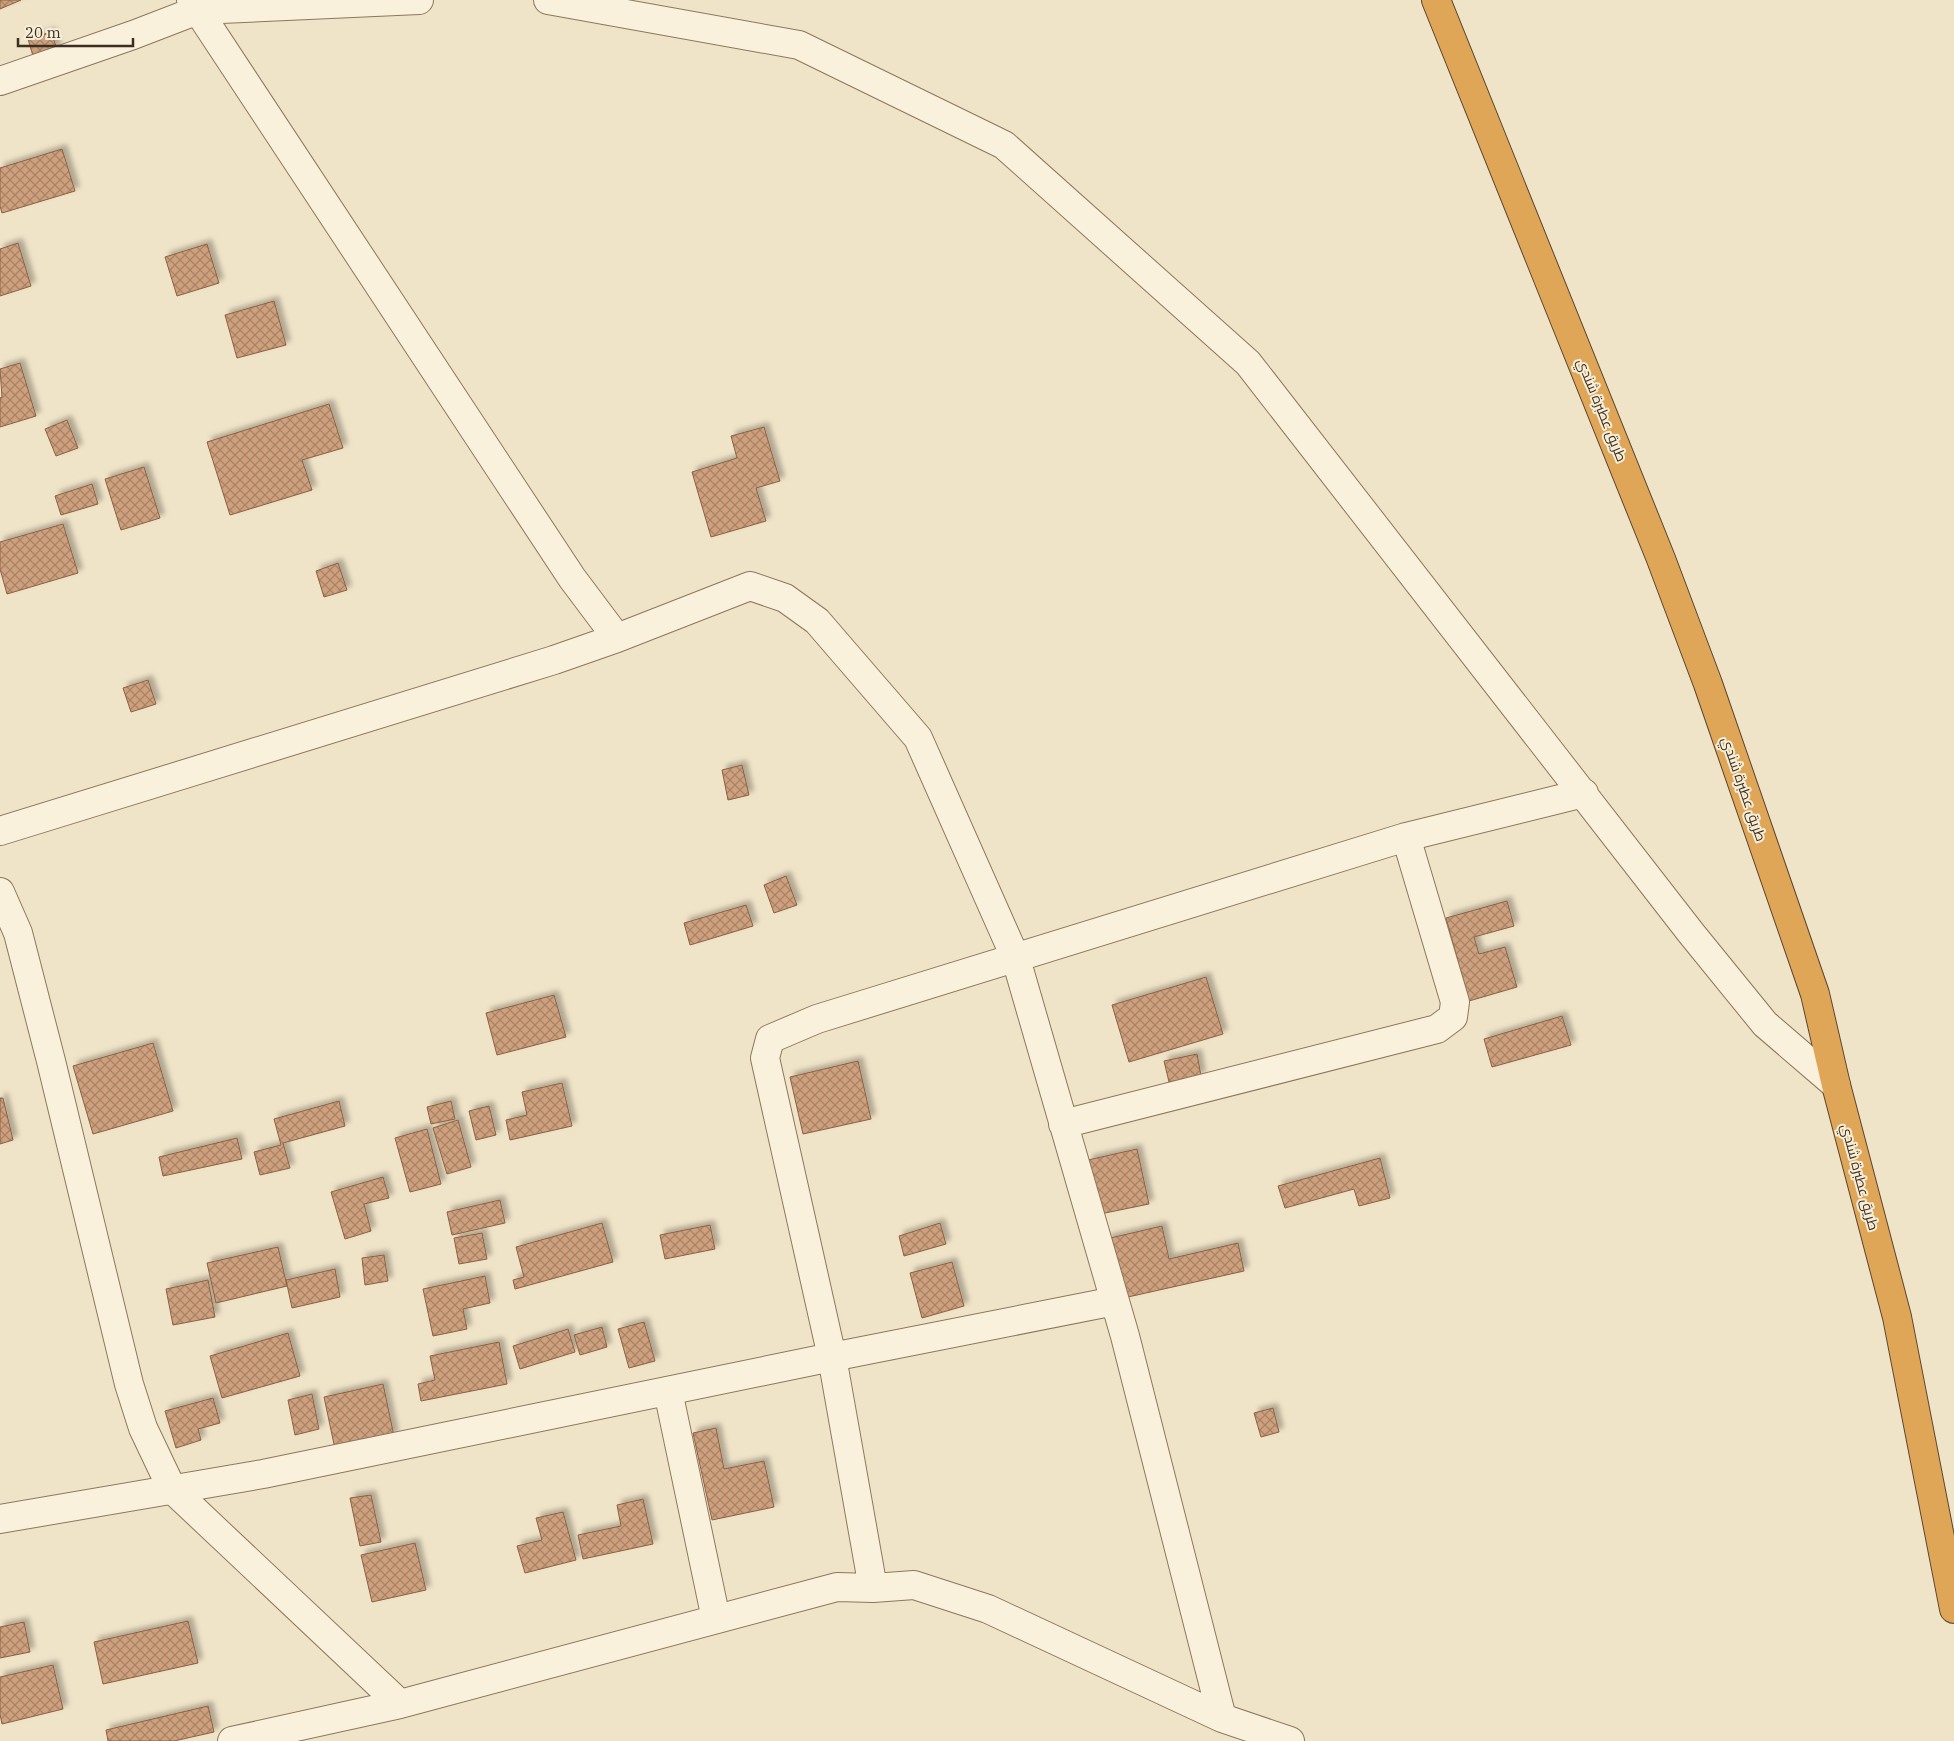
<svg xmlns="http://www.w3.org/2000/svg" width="1954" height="1741" font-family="'IBM Plex Serif',Cairo,serif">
  <defs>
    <pattern id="building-cross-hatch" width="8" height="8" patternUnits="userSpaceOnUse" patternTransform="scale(1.25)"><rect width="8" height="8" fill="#cea07d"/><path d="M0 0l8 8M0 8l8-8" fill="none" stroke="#a88366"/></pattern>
    <filter id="shadow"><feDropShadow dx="4.5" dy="-4.5" stdDeviation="2.5" flood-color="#0004"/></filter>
  </defs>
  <rect width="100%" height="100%" fill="#f0e4c8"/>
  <path fill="url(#building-cross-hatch)" stroke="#8c6041" filter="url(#shadow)" d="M 0,0 L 21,0 L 0,9 Z
    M 51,32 L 57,49 L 33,56 L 28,39 Z
    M 62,149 L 75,191 L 2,213 L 0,206 L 0,168 Z
    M 18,243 L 31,286 L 0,296 L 0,249 Z
    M 207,244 L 219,283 L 177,296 L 165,257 Z
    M 274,301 L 286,345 L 237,358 L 225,315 Z
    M 20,363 L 36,416 L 0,427 L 0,398 L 2,397 L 0,369 Z
    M 329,404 L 343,448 L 302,460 L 312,490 L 230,515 L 207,442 Z
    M 67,420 L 78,448 L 56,456 L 45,429 Z
    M 764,427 L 780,481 L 756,488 L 766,521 L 711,537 L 692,472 L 737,458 L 731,436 Z
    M 144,467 L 160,518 L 121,530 L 105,479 Z
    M 92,484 L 98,504 L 61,515 L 55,496 Z
    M 63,524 L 78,573 L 7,594 L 0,569 L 0,542 Z
    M 338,563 L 347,590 L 324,597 L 316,571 Z
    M 148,680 L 156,704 L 131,712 L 123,688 Z
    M 742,765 L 749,795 L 728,800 L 722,770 Z
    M 786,876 L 797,905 L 774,913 L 764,885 Z
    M 1507,901 L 1514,926 L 1474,937 L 1479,954 L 1505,947 L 1517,987 L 1469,1001 L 1446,918 Z
    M 746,905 L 753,926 L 690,945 L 684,923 Z
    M 1206,977 L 1223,1034 L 1129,1062 L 1112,1005 Z
    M 554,995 L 566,1037 L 497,1055 L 486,1013 Z
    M 1562,1016 L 1571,1045 L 1492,1067 L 1484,1039 Z
    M 153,1043 L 173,1111 L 93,1134 L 73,1066 Z
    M 1197,1054 L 1201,1076 L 1169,1082 L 1164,1061 Z
    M 858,1061 L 871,1119 L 803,1134 L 790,1077 Z
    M 562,1083 L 572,1126 L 510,1140 L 506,1120 L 527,1115 L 522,1092 Z
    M 0,1098 L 3,1098 L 13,1140 L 0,1144 Z
    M 339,1101 L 345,1126 L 283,1143 L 290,1168 L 260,1175 L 254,1152 L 281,1145 L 274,1119 Z
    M 451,1101 L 455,1119 L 431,1124 L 427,1107 Z
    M 489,1106 L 496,1135 L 476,1140 L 469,1111 Z
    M 458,1120 L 471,1167 L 447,1174 L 433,1128 Z
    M 427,1129 L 441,1184 L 410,1192 L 395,1138 Z
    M 237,1138 L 242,1159 L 163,1176 L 159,1157 Z
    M 1137,1149 L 1149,1204 L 1100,1214 L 1088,1160 Z
    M 1380,1158 L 1390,1198 L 1359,1206 L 1354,1189 L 1285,1208 L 1278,1186 Z
    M 383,1177 L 389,1198 L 364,1204 L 371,1231 L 345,1239 L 331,1192 Z
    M 500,1200 L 505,1223 L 452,1235 L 447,1212 Z
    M 602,1223 L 613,1262 L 515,1289 L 513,1280 L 524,1277 L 516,1247 Z
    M 940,1223 L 946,1244 L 904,1256 L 899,1236 Z
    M 710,1225 L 715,1249 L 665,1259 L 660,1235 Z
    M 1162,1226 L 1169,1259 L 1238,1243 L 1244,1271 L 1119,1299 L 1106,1239 Z
    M 482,1233 L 487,1259 L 459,1264 L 454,1238 Z
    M 278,1247 L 287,1286 L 216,1303 L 207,1263 Z
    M 384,1255 L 388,1281 L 365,1285 L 362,1258 Z
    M 952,1262 L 964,1306 L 922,1318 L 910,1273 Z
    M 335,1269 L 340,1297 L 292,1308 L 286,1280 Z
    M 485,1276 L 490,1303 L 463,1309 L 467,1329 L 433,1336 L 423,1289 Z
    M 208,1280 L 215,1317 L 173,1325 L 166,1289 Z
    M 644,1322 L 655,1361 L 629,1368 L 618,1329 Z
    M 602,1327 L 607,1347 L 580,1355 L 574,1335 Z
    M 568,1329 L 575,1352 L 520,1369 L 513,1346 Z
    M 288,1333 L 300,1376 L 222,1398 L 210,1356 Z
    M 499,1342 L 507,1384 L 421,1401 L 418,1384 L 435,1380 L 430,1356 Z
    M 383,1384 L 394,1436 L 335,1449 L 324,1397 Z
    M 312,1394 L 319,1429 L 295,1435 L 288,1400 Z
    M 213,1398 L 220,1423 L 198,1429 L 201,1440 L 176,1448 L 165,1411 Z
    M 1273,1408 L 1279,1432 L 1261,1437 L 1254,1413 Z
    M 716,1428 L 724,1469 L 764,1461 L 774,1507 L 712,1520 L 693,1433 Z
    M 371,1495 L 381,1542 L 360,1546 L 350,1498 Z
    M 643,1499 L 653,1544 L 583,1559 L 578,1535 L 621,1526 L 617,1505 Z
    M 563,1512 L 576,1560 L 525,1573 L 517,1546 L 542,1540 L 536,1518 Z
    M 415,1543 L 426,1590 L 372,1602 L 361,1555 Z
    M 188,1621 L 198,1663 L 103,1684 L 94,1642 Z
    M 24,1622 L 30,1652 L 0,1658 L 0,1627 Z
    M 53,1665 L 63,1709 L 2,1724 L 0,1714 L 0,1677 Z
    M 208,1706 L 214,1732 L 174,1741 L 108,1741 L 106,1730 Z"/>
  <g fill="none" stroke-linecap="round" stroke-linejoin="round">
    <defs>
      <path id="street" d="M 191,0 L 572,578 L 617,638
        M 548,0 L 799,45 L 1004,145 L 1248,363 L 1691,933 L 1765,1024 L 1836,1085
        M 0,81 L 133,35 L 198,10 L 419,0
        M 0,831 L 554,660 L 617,638 L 750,586 L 785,598 L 817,621 L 918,738 L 1016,959 L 1125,1336 L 1222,1718
        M 0,892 L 18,933 L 51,1061 L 129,1384 L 143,1428 L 172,1489 L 400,1704
        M 1063,1124 L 1437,1029 L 1453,1017 L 1455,1002 L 1406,837
        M 668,1391 L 716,1619
        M 0,1519 L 263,1474 L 832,1357 L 1115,1301
        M 873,1588 L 832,1357 L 765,1058 L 770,1039 L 817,1019 L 1406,837 L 1584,793
        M 232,1741 L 400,1704 L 837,1587 L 873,1588 L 914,1585 L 988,1609 L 1222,1718 L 1290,1741"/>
      <path id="highway" d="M 1436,0 L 1661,559 L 1708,684 L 1815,994 L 1836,1085 L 1897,1317 L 1954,1609"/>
    </defs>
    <use href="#street" stroke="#8c775c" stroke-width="30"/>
    <use href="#highway" stroke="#5a4530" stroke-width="30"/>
    <use href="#street" stroke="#faf1dc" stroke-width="28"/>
    <use href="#highway" stroke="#dfa658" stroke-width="28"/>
  </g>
  <g text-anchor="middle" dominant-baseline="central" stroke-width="4" stroke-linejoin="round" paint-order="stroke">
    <g font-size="14" fill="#3c2e20" stroke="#f7eed8">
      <text transform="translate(1602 410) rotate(68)">طريق عطبرة شندي</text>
      <text transform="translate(1744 789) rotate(71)">طريق عطبرة شندي</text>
      <text transform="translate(1860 1177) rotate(75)">طريق عطبرة شندي</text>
    </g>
  </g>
  <path d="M18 38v8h115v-8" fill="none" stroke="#3c2e20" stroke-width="2.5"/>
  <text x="25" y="38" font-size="15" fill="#3c2e20" stroke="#f7eed8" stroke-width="4" paint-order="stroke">20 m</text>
</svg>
